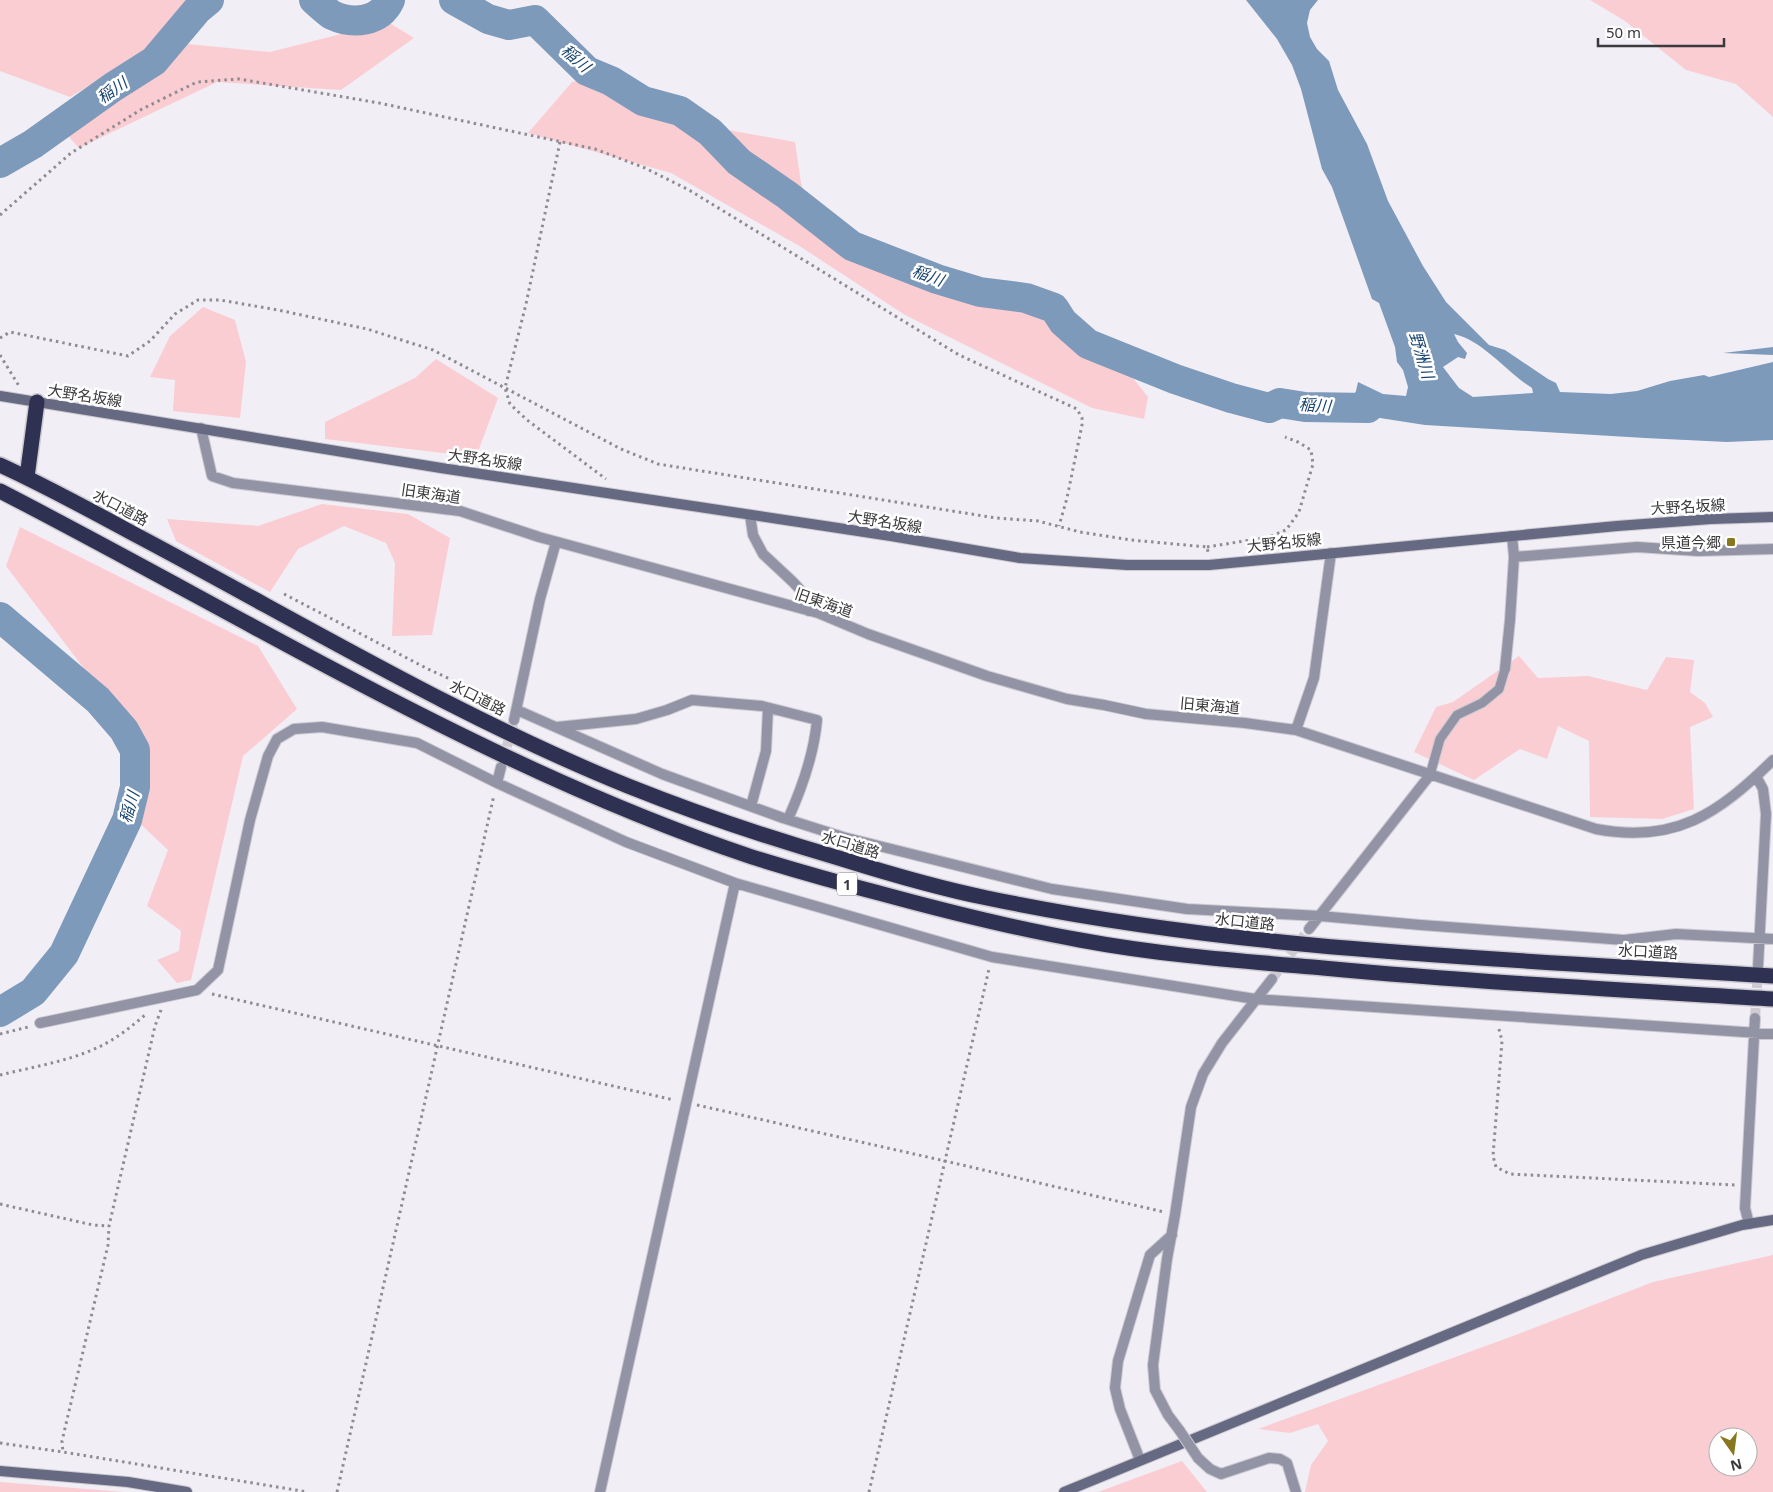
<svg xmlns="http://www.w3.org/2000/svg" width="1773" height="1492" font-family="'Noto Sans','Noto Sans JP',sans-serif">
  <rect width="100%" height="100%" fill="#f2eef6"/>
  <path fill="#facdd2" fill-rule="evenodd" d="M 0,0 L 187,0 L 142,55 L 70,97 L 0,71 Z
    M 1590,0 L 1773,0 L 1773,117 L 1736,84 L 1686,70 L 1625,21 Z
    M 388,22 L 414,38 L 341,90 L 217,82 L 79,148 L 69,137 L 188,44 L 270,52 Z
    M 617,72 L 678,121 L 795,142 L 801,183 L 812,223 L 889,267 L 1044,313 L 1125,368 L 1148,397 L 1144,419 L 1092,408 L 905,315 L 801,247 L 671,173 L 528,133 L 572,82 Z
    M 203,307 L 235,320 L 246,362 L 240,418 L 173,411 L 175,380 L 150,377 L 170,336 Z
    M 436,359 L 498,398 L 476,457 L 325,439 L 325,422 L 415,378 Z
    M 322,504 L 408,514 L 450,538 L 432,635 L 392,636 L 395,563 L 386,543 L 344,526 L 298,549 L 270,592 L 176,541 L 167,519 L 258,526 Z
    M 20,527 L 258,646 L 297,709 L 243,756 L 191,980 L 177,983 L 157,960 L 179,951 L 181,931 L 147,906 L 168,850 L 131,815 L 140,742 L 6,566 Z
    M 1519,656 L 1538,678 L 1588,676 L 1647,690 L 1666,657 L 1694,660 L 1690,692 L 1705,703 L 1713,717 L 1690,727 L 1694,809 L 1662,819 L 1590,817 L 1589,741 L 1558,726 L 1547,759 L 1520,749 L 1474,780 L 1414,752 L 1436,707 L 1453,702 Z
    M 1773,1255 L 1773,1492 L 1305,1492 L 1311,1465 L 1328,1441 L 1318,1424 L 1290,1433 L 1258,1429 L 1513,1336 L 1653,1282 ZM 1718,1437 L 1748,1437 L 1748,1467 L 1718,1467 Z
    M 1182,1461 L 1207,1492 L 1098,1492 Z
    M 0,1482 L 124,1492 L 0,1492 Z"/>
  <path fill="#7d9abb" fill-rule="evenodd" d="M 1246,0 L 1318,0 L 1310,10 L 1307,23 L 1310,37 L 1317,49 L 1329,61 L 1338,90 L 1367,144 L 1388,201 L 1423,266 L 1446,302 L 1489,345 L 1505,350 L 1548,379 L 1556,383 L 1560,392 L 1611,394 L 1637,391 L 1670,381 L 1704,375 L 1709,377 L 1773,362 L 1773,440 L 1727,442 L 1645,438 L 1425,425 L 1322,409 L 1352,399 L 1356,391 L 1358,382 L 1383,394 L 1406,396 L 1408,387 L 1403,370 L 1397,362 L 1395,347 L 1379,303 L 1372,299 L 1332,187 L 1322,169 L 1301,89 L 1292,65 L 1277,39 ZM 1454,334 C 1484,341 1506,372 1532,388 L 1533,393 L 1473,397 L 1459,388 L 1443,367 L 1458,357 L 1465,359 L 1467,353 L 1458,342 Z
    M 1773,347 L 1773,355 L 1723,353 Z"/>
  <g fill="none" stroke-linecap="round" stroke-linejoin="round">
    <path stroke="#7d9abb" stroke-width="30" d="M 314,0 C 320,5 326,11 332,15 C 353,25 380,22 390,0
      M 454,0 L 488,19 L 509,25 L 535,20 L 587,71 L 611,81 L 643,101 L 680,111 L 710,132 L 739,162 L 787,195 L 852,246 L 937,279 L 980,292 L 1026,298 L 1054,308 L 1063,322 L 1088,344 L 1175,379 L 1231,398 L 1269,408 L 1280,403 L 1305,407 L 1368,408
      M 0,163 L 33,144 L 113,87 L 154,61 L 197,10 L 209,0
      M 0,617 L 98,700 L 124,730 L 135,750 L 135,787 L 127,820 L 64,954 L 33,992 L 0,1012"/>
    <path stroke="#cdcad1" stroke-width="10" stroke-dasharray="10 5" stroke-linecap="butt" d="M 503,761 L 514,720
      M 1272,979 L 1309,929
      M 1755,1018 L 1758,970"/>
    <defs>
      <path id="lane" d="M 1430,775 L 1440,739 L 1457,715 L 1482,703 L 1499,689 L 1505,669"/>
      <path id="street" d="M 201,428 L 212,476 L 233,483 L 460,511 L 539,537 L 818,613 L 868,634 L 987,676 L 1067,699 L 1104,705 L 1146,714 L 1245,723 L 1296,730 L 1596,829 C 1675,844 1718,814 1773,760
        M 750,515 L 753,535 L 763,554 L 793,582 L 804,594 L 809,611
        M 1512,536 L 1514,557 L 1637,547 L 1698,551 L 1773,549
        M 1505,669 L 1510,620 L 1514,557
        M 517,710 L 662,774 L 783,818 L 843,837 L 1052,889 L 1187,909 L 1320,916 L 1421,925 L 1624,940 L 1676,934 L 1773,939
        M 514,720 L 540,599 L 556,542
        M 557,727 L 636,719 L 667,710 L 692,700 L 762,706 L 817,720 C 814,754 802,788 788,819
        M 1296,730 L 1314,678 L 1331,553
        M 1756,776 L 1763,789 L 1766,814 L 1758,967
        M 497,783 L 501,767
        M 751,806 L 766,751 L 768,708
        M 1309,929 L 1430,775
        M 40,1023 L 197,990 L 218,970 L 250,820 L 268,756 L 277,739 L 294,729 L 322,727 L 417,743 L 497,783 L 626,842 L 735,883 L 992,957 L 1255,999 L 1773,1034
        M 1749,1224 L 1745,1208 L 1755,1018
        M 1180,1431 L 1168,1415 L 1155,1390 L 1153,1365 L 1167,1259 L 1175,1215 L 1191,1107 L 1203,1074 L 1222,1043 L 1272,979
        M 1198,1458 L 1210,1469 L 1221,1474 L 1269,1458 L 1280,1459 L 1287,1463 L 1296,1492
        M 1140,1460 L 1120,1409 L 1115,1388 L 1118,1361 L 1150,1255 L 1172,1235
        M 600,1492 L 735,883"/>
      <path id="secondary" d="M 0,396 L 441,468 L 891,536 L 1020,558 L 1127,565 L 1209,565 L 1617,526 L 1711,519 L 1773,517
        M 0,1471 L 128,1482 L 187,1492
        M 1064,1492 L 1641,1255 L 1742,1225 L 1773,1220"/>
      <path id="highway" d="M 0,465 C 46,486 90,510 134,534 C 297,620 457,717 628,786 C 698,814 769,838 842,859 C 890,874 938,888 987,898 C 1246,952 1510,959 1773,976
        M 27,477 L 37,402
        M 0,491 C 247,618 488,769 752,857 C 794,870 836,882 879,893 C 945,911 1012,928 1080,940 C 1160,955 1242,961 1323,968 C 1473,982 1623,990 1773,999"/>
    </defs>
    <use href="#lane" stroke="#cdcad1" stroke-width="11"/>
    <use href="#street" stroke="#cdcad1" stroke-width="12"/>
    <use href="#secondary" stroke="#cdcad1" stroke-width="12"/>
    <use href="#highway" stroke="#cdcad1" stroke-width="18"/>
    <path stroke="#8e8c91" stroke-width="3" stroke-dasharray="2.5 4" stroke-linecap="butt" d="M 560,142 L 526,304 L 505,388 L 510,404 L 527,420 L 606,479
      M 0,215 L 71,153 L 142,109 L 197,82 L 239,79 L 379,103 L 595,149 L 645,168 L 689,190 L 959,355 L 1077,409 L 1082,418 L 1082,425 L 1067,498 L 1059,526
      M 0,338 L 10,332 L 128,356 L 150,341 L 175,314 L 198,300 L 220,300 L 278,310 L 367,329 L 433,350 L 621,449 L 658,464 L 996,518 L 1038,521 L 1080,532 L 1131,540 L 1207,547 L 1208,552
      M 0,355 L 19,386
      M 1207,547 L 1269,537 L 1286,530 L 1299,512 L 1313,464 L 1311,450 L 1298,442 L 1285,437
      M 284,594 L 428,669 L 505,704
      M 212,994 L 674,1100
      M 161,1010 L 155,1026 L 109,1226 L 108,1245 L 62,1441 L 63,1452 L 308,1492
      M 1499,1029 L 1502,1041 L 1493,1156 L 1496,1167 L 1510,1174 L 1735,1185
      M 0,1034 L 28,1027
      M 0,1075 C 33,1067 70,1061 101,1046 C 117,1038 131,1027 145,1015
      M 697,1105 L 945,1161 L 1164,1212
      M 0,1204 L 93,1225 L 109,1226
      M 0,1443 L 63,1452
      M 337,1492 L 494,795
      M 869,1492 L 989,969"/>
    <use href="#lane" stroke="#9294a6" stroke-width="9"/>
    <use href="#street" stroke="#9294a6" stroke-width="10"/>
    <use href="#secondary" stroke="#666982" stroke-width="10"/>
    <use href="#highway" stroke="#2f3152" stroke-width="15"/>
    <defs>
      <path id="street-bridge" d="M 1180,1431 L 1198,1458"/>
    </defs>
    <use href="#street-bridge" stroke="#cdcad1" stroke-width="12" stroke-linecap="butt"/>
    <use href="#street-bridge" stroke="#9294a6" stroke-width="10"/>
  </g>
  <rect fill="#88781d" stroke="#fff" stroke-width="2" x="1726" y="537" width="10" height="10" rx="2.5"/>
  <g text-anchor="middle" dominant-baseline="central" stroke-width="5" stroke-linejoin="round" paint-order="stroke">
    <rect fill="#fff" stroke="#757476" stroke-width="1" x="837" y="872.5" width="20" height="23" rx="4"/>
    <g font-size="14" font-weight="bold" fill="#3a393c">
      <text x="847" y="884">1</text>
    </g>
    <g font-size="15" fill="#3a393c" stroke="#fff">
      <text transform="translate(85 395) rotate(9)">大野名坂線</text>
      <text transform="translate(485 459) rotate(8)">大野名坂線</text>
      <text transform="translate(431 493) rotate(8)">旧東海道</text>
      <text transform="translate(1688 506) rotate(-3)">大野名坂線</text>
      <text transform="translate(121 507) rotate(28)">水口道路</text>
      <text transform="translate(885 521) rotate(9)">大野名坂線</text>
      <text transform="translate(1284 542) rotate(-6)">大野名坂線</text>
      <text transform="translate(824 602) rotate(19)">旧東海道</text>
      <text transform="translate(478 697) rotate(27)">水口道路</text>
      <text transform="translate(1210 705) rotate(5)">旧東海道</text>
      <text transform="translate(851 844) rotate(17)">水口道路</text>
      <text transform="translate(1245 921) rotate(6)">水口道路</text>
      <text transform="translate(1648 951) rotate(3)">水口道路</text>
    </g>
    <g font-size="15" fill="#3a393c" stroke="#fff" text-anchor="end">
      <text x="1721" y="542">県道今郷</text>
    </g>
    <g font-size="16" font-style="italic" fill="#18446f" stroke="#fff">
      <text transform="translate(576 58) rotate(41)">稲川</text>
      <text transform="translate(112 90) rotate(-35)">稲川</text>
      <text transform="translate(928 275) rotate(20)">稲川</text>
      <text transform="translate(1422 355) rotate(73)">野洲川</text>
      <text transform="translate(1315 405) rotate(4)">稲川</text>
      <text transform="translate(129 807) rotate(-74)">稲川</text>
    </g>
  </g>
  <g transform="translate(1733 1452) rotate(166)"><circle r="24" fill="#ffffff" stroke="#b0b0b1"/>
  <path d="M0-4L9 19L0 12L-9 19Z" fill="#88781d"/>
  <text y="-8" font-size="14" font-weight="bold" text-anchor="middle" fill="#3a393c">N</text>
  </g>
  <path d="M1598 38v8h126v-8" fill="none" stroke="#3a393c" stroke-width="2.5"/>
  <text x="1606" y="38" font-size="15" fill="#3a393c" stroke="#ffffff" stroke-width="4" paint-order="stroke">50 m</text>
</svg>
